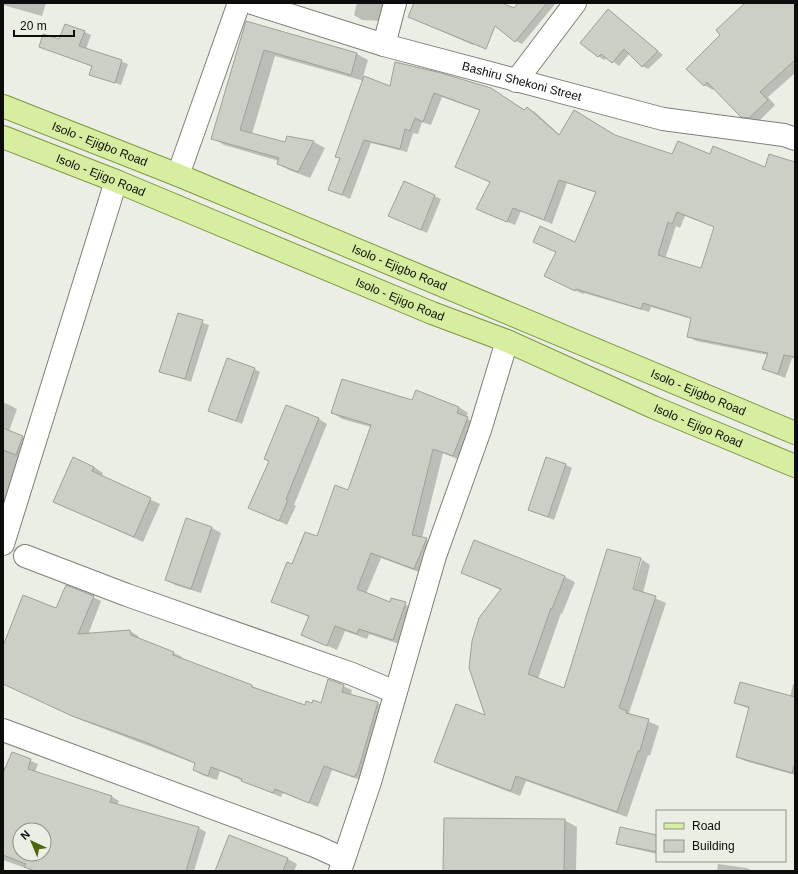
<svg xmlns="http://www.w3.org/2000/svg" width="798" height="874" font-family="Helvetica,sans-serif">
  <rect width="100%" height="100%" fill="#eaeee4"/>
  <path fill="#0003" fill-rule="evenodd" d="M 3,3 L 46,3 L 42,16 L 3,5 Z
    M 357,3 L 385,3 L 380,21 L 362,20 L 354,15 Z
    M 415,3 L 498,3 L 503,6 L 473,45 L 409,17 Z
    M 524,3 L 556,3 L 522,44 L 516,41 Z
    M 747,3 L 795,3 L 795,73 L 768,97 L 775,105 L 758,122 L 750,121 L 741,116 L 714,88 L 713,90 L 704,85 Z
    M 608,10 L 663,55 L 648,69 L 642,66 L 630,53 L 619,66 L 607,57 L 604,60 L 598,56 Z
    M 247,22 L 357,54 L 368,60 L 363,77 L 390,87 L 491,89 L 525,110 L 527,108 L 535,112 L 560,135 L 616,136 L 673,155 L 711,156 L 766,168 L 795,163 L 795,359 L 792,358 L 785,378 L 763,369 L 768,355 L 696,341 L 688,336 L 692,319 L 651,307 L 649,312 L 584,293 L 583,294 L 553,280 L 557,253 L 542,246 L 575,244 L 597,193 L 567,183 L 552,224 L 521,211 L 515,225 L 485,213 L 491,183 L 456,167 L 481,111 L 442,97 L 431,125 L 422,122 L 418,134 L 413,133 L 407,152 L 371,143 L 350,199 L 329,189 L 341,159 L 336,156 L 364,81 L 275,56 L 252,134 L 285,144 L 288,138 L 314,142 L 325,148 L 310,178 L 289,170 L 278,164 L 279,161 L 224,145 L 213,138 ZM 685,216 L 715,227 L 702,270 L 665,259 L 676,226 L 680,228 Z
    M 85,32 L 91,35 L 86,49 L 128,64 L 121,85 L 90,74 L 93,67 L 40,46 Z
    M 404,182 L 441,199 L 427,233 L 389,216 Z
    M 178,314 L 209,325 L 191,382 L 161,371 Z
    M 254,369 L 260,372 L 242,424 L 210,411 Z
    M 416,391 L 459,407 L 468,413 L 466,418 L 477,424 L 462,461 L 443,453 L 422,538 L 436,545 L 424,574 L 381,558 L 366,594 L 391,603 L 392,599 L 416,609 L 402,645 L 369,634 L 367,639 L 345,631 L 337,650 L 302,635 L 309,617 L 272,601 L 293,565 L 317,538 L 349,491 L 371,427 L 342,419 L 333,413 L 412,401 Z
    M 3,402 L 17,409 L 9,431 L 34,443 L 3,508 Z
    M 319,419 L 327,424 L 294,505 L 296,506 L 287,525 L 250,508 L 270,461 Z
    M 566,465 L 572,468 L 554,520 L 529,510 Z
    M 94,467 L 103,473 L 101,477 L 160,504 L 143,542 L 55,502 Z
    M 212,528 L 221,533 L 201,593 L 175,585 L 166,580 Z
    M 475,541 L 565,577 L 575,582 L 562,614 L 561,613 L 538,679 L 565,689 L 608,551 L 641,559 L 650,565 L 643,593 L 666,603 L 629,713 L 659,726 L 650,756 L 648,755 L 627,817 L 526,781 L 520,796 L 445,767 L 435,761 L 487,717 L 501,590 L 462,572 ZM 639,560 L 642,560 L 632,594 L 631,593 Z
    M 93,597 L 101,601 L 88,635 L 130,631 L 138,636 L 139,639 L 174,653 L 182,657 L 181,660 L 305,706 L 322,705 L 329,680 L 352,690 L 351,695 L 378,703 L 386,708 L 363,781 L 332,770 L 318,807 L 283,793 L 281,797 L 220,771 L 217,780 L 202,775 L 194,770 L 196,764 L 81,720 L 3,684 L 3,644 L 5,644 L 57,609 Z
    M 793,684 L 795,684 L 795,775 L 745,761 L 737,757 L 750,709 L 735,703 L 790,697 Z
    M 12,753 L 38,764 L 35,772 L 111,796 L 119,801 L 117,805 L 199,828 L 206,832 L 194,871 L 34,871 L 3,860 L 3,767 L 6,768 ZM 20,830 L 44,830 L 44,854 L 20,854 Z
    M 564,820 L 577,827 L 576,871 L 444,871 Z
    M 657,836 L 657,854 L 623,846 L 617,843 Z
    M 229,837 L 288,859 L 297,864 L 294,871 L 216,871 Z
    M 718,864 L 747,868 L 752,871 L 717,871 Z"/>
  <path fill="#cccfc5" stroke="#9ea198" fill-rule="evenodd" d="M 414,3 L 502,3 L 514,8 L 518,3 L 547,3 L 515,42 L 495,26 L 486,49 L 408,17 Z
    M 745,3 L 795,3 L 795,60 L 760,92 L 768,100 L 749,118 L 741,117 L 707,82 L 704,86 L 686,69 L 720,35 L 716,30 Z
    M 608,9 L 658,51 L 642,67 L 624,49 L 612,63 L 601,54 L 598,57 L 580,43 Z
    M 246,21 L 357,53 L 351,75 L 264,50 L 240,130 L 285,142 L 287,136 L 314,141 L 298,172 L 277,164 L 279,158 L 211,139 Z
    M 65,24 L 85,31 L 79,46 L 122,60 L 115,83 L 89,75 L 92,66 L 39,47 L 43,34 L 59,39 Z
    M 395,62 L 441,73 L 491,88 L 524,110 L 527,107 L 559,135 L 574,110 L 615,135 L 672,154 L 678,141 L 710,154 L 713,146 L 765,167 L 769,154 L 795,162 L 795,357 L 784,355 L 778,374 L 762,369 L 768,353 L 687,337 L 691,318 L 643,303 L 641,309 L 576,289 L 575,291 L 544,276 L 556,252 L 533,242 L 540,226 L 575,242 L 596,192 L 559,180 L 544,220 L 513,208 L 507,222 L 476,209 L 490,182 L 455,167 L 480,110 L 434,93 L 423,122 L 415,118 L 410,131 L 405,129 L 400,149 L 364,140 L 342,195 L 328,190 L 340,158 L 335,157 L 364,76 L 390,86 ZM 677,212 L 714,227 L 701,268 L 658,255 L 668,222 L 672,224 Z
    M 404,181 L 435,195 L 421,230 L 388,216 Z
    M 178,313 L 203,320 L 185,379 L 159,372 Z
    M 227,358 L 255,368 L 236,421 L 208,411 Z
    M 342,379 L 412,400 L 416,390 L 459,407 L 457,413 L 468,417 L 453,456 L 433,449 L 412,535 L 427,538 L 414,569 L 371,553 L 357,589 L 390,602 L 391,598 L 406,602 L 393,640 L 359,629 L 357,634 L 335,626 L 327,646 L 301,635 L 309,616 L 271,602 L 287,562 L 292,564 L 305,532 L 317,536 L 335,485 L 348,490 L 371,425 L 331,413 Z
    M 286,405 L 319,418 L 286,499 L 288,500 L 279,521 L 248,508 L 269,461 L 264,459 Z
    M 3,428 L 23,436 L 16,455 L 3,450 Z
    M 73,457 L 94,467 L 92,471 L 151,498 L 134,537 L 53,502 Z
    M 546,457 L 566,464 L 548,517 L 528,510 Z
    M 186,518 L 212,527 L 191,589 L 165,580 Z
    M 474,540 L 565,576 L 552,609 L 551,608 L 528,674 L 564,688 L 607,549 L 641,558 L 633,589 L 656,596 L 619,708 L 627,711 L 626,713 L 649,719 L 640,751 L 638,751 L 617,812 L 516,776 L 511,791 L 434,762 L 456,704 L 485,715 L 469,668 L 472,641 L 479,618 L 501,589 L 461,573 Z
    M 66,585 L 94,596 L 78,634 L 130,630 L 131,635 L 174,652 L 173,655 L 252,685 L 252,687 L 305,705 L 306,701 L 312,703 L 313,700 L 321,703 L 328,679 L 344,685 L 342,692 L 378,702 L 358,771 L 354,777 L 324,766 L 309,803 L 275,789 L 273,793 L 241,781 L 242,779 L 211,767 L 208,776 L 193,770 L 195,763 L 145,742 L 72,716 L 3,684 L 3,646 L 23,595 L 56,608 Z
    M 740,682 L 795,697 L 795,763 L 792,773 L 736,757 L 749,707 L 734,703 Z
    M 12,752 L 31,759 L 28,769 L 112,796 L 110,802 L 199,827 L 186,871 L 35,871 L 24,867 L 26,864 L 3,855 L 3,773 ZM 20,830 L 44,830 L 44,854 L 20,854 Z
    M 444,818 L 565,819 L 564,871 L 443,871 Z
    M 620,827 L 657,835 L 657,852 L 616,844 Z
    M 229,835 L 288,858 L 283,871 L 215,871 Z"/>
  <g fill="none" stroke-linecap="round" stroke-linejoin="round">
    <defs>
      <g id="minor">
        <path id="s1" d="M 252,3 L 384,45 L 663,119 L 784,135 L 795,139"/>
        <path d="M 384,45 L 395,3"/>
        <path d="M 516,81 L 575,3"/>
        <path d="M 178,175 L 239,3"/>
        <path d="M 3,544 L 116,181"/>
        <path d="M 25,556 L 127,595 L 352,674 L 395,692"/>
        <path d="M 3,730 L 315,846 L 344,859"/>
        <path d="M 340,871 L 370,782 L 435,556 L 480,430 L 507,341"/>
      </g>
      <g id="major">
        <path id="s2" d="M 3,106 L 178,175 L 795,433"/>
        <path id="s3" d="M 3,137 L 116,181 L 432,313 L 507,341 L 653,407 L 795,466"/>
      </g>
    </defs>
    <use href="#minor" stroke="#7d8077" stroke-width="24"/>
    <use href="#major" stroke="#7e9741" stroke-width="24"/>
    <use href="#minor" stroke="#fff" stroke-width="22"/>
    <use href="#major" stroke="#d7ed9f" stroke-width="22"/>
  </g>
  <g text-anchor="middle" dominant-baseline="central" stroke-width="3" stroke-linejoin="round" paint-order="stroke">
    <g font-size="12" fill="#0c0d0a" stroke="#eaeee4">
      <text stroke="none"><textPath href="#s1" startOffset="281">Bashiru Shekoni Street</textPath></text>
      <text stroke="none"><textPath href="#s2" startOffset="104">Isolo - Ejigbo Road</textPath></text>
      <text stroke="none"><textPath href="#s3" startOffset="105">Isolo - Ejigo Road</textPath></text>
      <text stroke="none"><textPath href="#s2" startOffset="428">Isolo - Ejigbo Road</textPath></text>
      <text stroke="none"><textPath href="#s3" startOffset="429">Isolo - Ejigo Road</textPath></text>
      <text stroke="none"><textPath href="#s2" startOffset="752">Isolo - Ejigbo Road</textPath></text>
      <text stroke="none"><textPath href="#s3" startOffset="753">Isolo - Ejigo Road</textPath></text>
    </g>
  </g>
  <rect width="798" height="874" fill="none" stroke="#0c0d0a" stroke-width="8"/>
  <rect x="656" y="810" width="130" height="52" fill="#eaeee4" stroke="#91948d"/>
  <rect x="664" y="823" width="20" height="6" fill="#d7ed9f" stroke="#91948d"/>
  <text x="692" y="830" font-size="12" fill="#0c0d0a">Road</text>
  <rect x="664" y="840" width="20" height="12" fill="#cccfc5" stroke="#91948d"/>
  <text x="692" y="850" font-size="12" fill="#0c0d0a">Building</text>
  <g transform="translate(32 842) rotate(316)"><circle r="19" fill="#eaeee4" stroke="#91948d"/>
  <path d="M0-3L7 15L0 10L-7 15Z" fill="#4f640f"/>
  <text y="-6" font-size="11" font-weight="bold" text-anchor="middle" fill="#0c0d0a">N</text>
  </g>
  <path d="M14 30v6h60v-6" fill="none" stroke="#0c0d0a" stroke-width="2"/>
  <text x="20" y="30" font-size="12" fill="#0c0d0a" stroke="#eaeee4" stroke-width="3" paint-order="stroke">20 m</text>
</svg>
